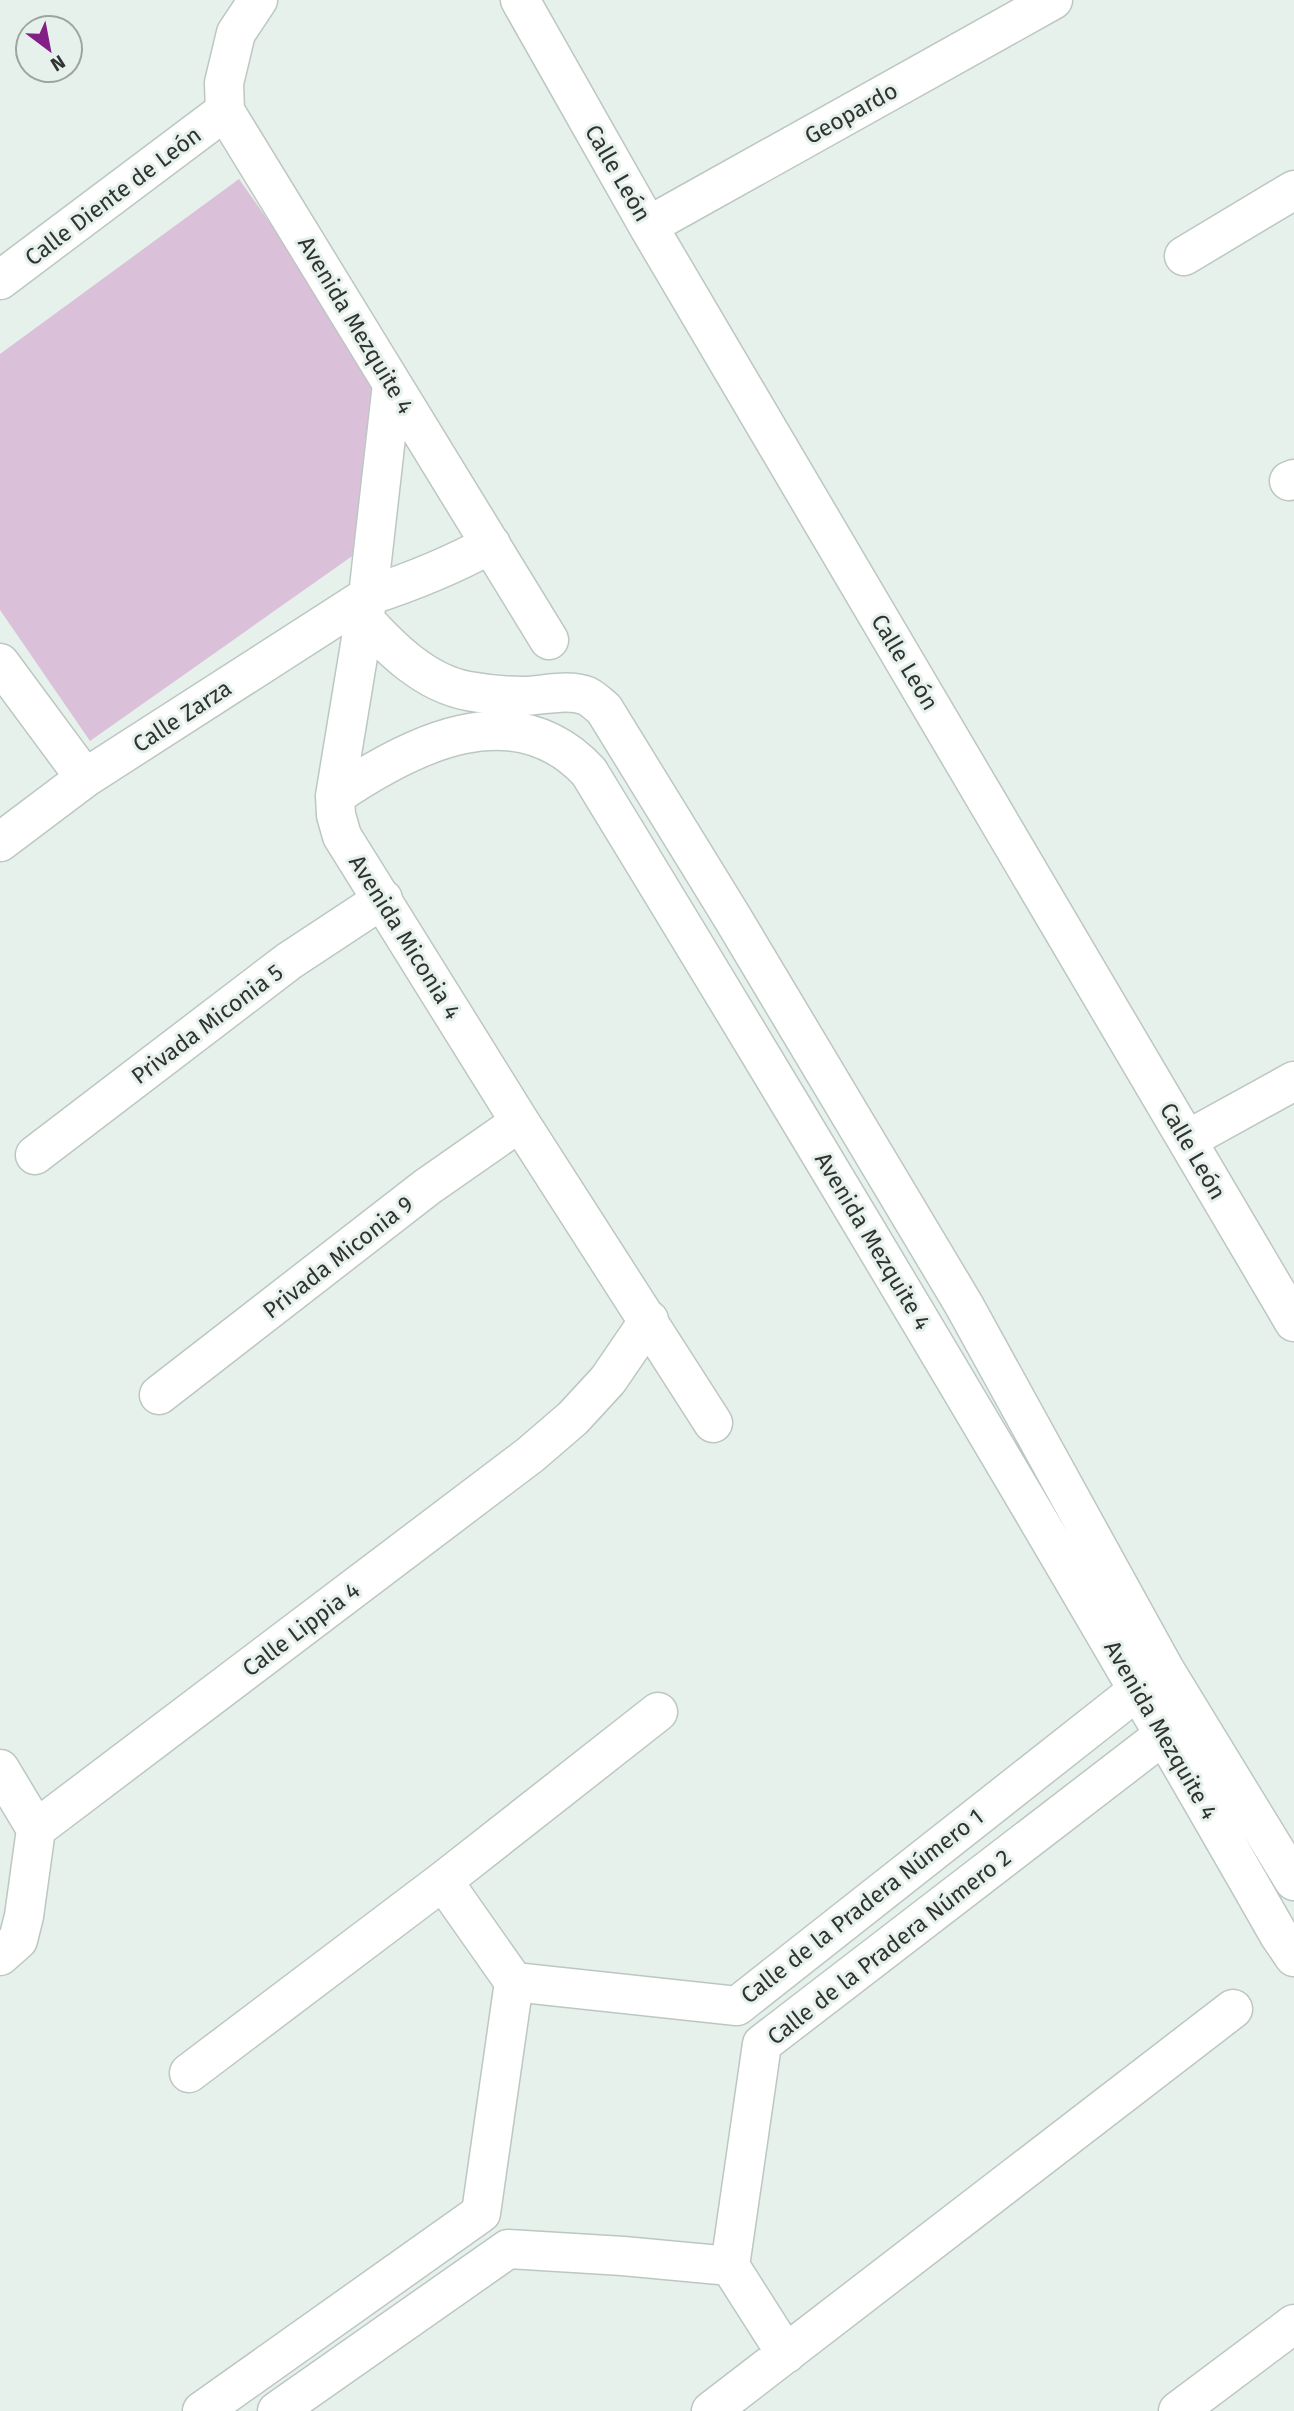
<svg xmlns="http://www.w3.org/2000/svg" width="1294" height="2411" font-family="'Fira Sans',sans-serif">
  <rect width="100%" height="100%" fill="#e7f1ec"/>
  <path fill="#dac1d9" d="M 239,179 L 378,377 L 358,552 L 90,741 L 0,610 L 0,354 Z"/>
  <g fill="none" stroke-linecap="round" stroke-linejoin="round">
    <defs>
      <path id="street" d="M 258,0 L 236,33 L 224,83 L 225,111 L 549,640
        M 520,0 L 648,226 L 1294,1322
        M 648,226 L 1053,0
        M 1184,256 L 1294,190
        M 0,280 L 225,111
        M 392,384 L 368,596 L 335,796 L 336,815 L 342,836 L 520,1122 L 713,1423
        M 1289,481 L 1294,479
        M 363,618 C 391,649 425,683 468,691 C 485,694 505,696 522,696 C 543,696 567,688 587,696 C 593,699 599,705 604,709 L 732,917 L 964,1305 L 1165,1670 L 1294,1881
        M 0,663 L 85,778
        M 335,796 C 410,745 514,691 589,772 C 824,1157 1056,1544 1279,1935 L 1294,1957
        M 0,842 L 85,778 L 368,596 C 411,582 451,566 491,544
        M 1187,1140 L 1294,1081
        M 35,1155 L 289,961 L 383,899
        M 159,1395 L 427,1187 L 520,1122
        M 0,1769 L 36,1829
        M 443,1881 L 514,1982
        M 0,1956 L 18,1940 L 24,1916 L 36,1829 L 530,1455 L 573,1418 L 608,1380 L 649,1320
        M 514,1982 L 737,2006 L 1157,1675
        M 189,2073 L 443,1881 L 658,1712
        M 730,2266 L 762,2044 L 1165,1734 L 1186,1720
        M 730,2266 L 786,2354
        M 202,2411 L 481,2213 L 514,1982
        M 277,2411 L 508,2249 L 623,2256 L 730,2266
        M 711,2411 L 1233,2009
        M 1178,2411 L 1294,2324"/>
    </defs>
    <use href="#street" stroke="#bdc7c2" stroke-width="41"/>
    <use href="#street" stroke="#fff" stroke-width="38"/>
  </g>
  <g text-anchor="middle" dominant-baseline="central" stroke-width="6" stroke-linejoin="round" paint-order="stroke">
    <g font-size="23" fill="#2f3331" stroke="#e7f1ec">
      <text transform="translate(851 113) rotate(-29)">Geopardo</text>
      <text transform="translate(618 173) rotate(60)">Calle León</text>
      <text transform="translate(113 196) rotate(-37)">Calle Diente de León</text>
      <text transform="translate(356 325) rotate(59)">Avenida Mezquite 4</text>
      <text transform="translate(905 662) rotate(59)">Calle León</text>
      <text transform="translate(182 716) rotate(-33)">Calle Zarza</text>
      <text transform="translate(405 937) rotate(58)">Avenida Miconia 4</text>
      <text transform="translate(207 1024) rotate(-37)">Privada Miconia 5</text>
      <text transform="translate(1193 1151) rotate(60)">Calle León</text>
      <text transform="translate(873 1241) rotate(59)">Avenida Mezquite 4</text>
      <text transform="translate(338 1257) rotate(-38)">Privada Miconia 9</text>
      <text transform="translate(301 1629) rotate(-37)">Calle Lippia 4</text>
      <text transform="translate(1161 1730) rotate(60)">Avenida Mezquite 4</text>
      <text transform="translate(862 1906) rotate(-38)">Calle de la Pradera Número 1</text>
      <text transform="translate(889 1947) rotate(-38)">Calle de la Pradera Número 2</text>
    </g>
  </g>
  <g transform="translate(49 49) rotate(148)"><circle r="33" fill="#e7f1ec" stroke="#9da5a1" stroke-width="2"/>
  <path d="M0-5L12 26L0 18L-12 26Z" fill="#851f88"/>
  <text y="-10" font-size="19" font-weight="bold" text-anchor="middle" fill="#2f3331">N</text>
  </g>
</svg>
